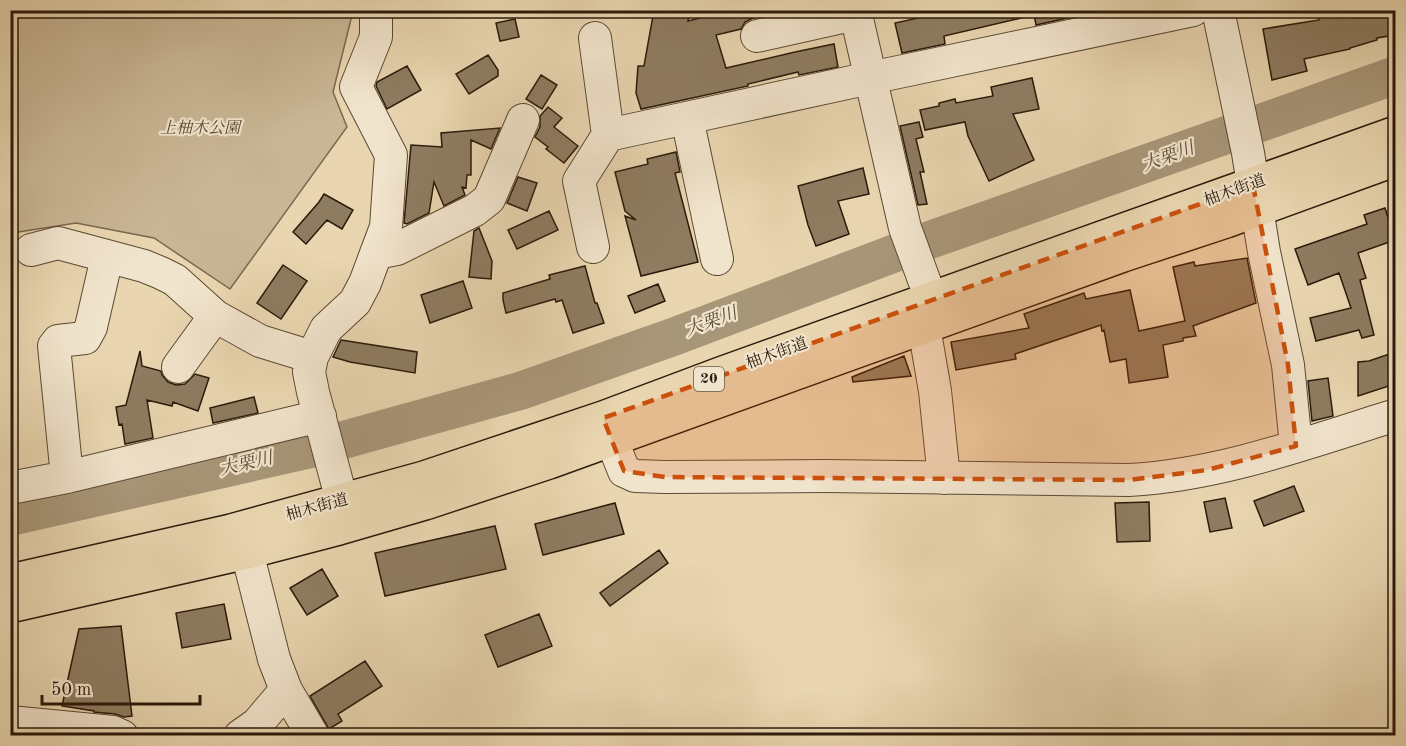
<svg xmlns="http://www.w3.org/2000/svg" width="1406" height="746" font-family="'Old Standard TT','Noto Serif JP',serif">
  <rect width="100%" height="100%" fill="#e9d6b0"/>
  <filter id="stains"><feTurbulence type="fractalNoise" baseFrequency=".00333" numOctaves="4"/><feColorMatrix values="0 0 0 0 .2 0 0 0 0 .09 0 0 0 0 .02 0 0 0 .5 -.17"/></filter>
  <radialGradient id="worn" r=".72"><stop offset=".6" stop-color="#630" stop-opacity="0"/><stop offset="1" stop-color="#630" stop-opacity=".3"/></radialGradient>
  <path fill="#c9b694" stroke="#7a6850" stroke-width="1.5" d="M 11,10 L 353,11 L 333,92 L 347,127 L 230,289 L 154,238 L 76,223 L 12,233 L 11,236 Z"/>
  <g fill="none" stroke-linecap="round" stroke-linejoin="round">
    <path stroke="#a89678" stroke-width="38" d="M 10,517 L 311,449 L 520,391 L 673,337 L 927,241 L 1396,75"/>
  </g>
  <path fill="#8e7c61" stroke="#2b1a0b" stroke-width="1.5" d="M 654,10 L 690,10 L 688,21 L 732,10 L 789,10 L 753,18 L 745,22 L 741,29 L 716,35 L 726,68 L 795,52 L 834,44 L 838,67 L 799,75 L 798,72 L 748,84 L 748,86 L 641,109 L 636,93 L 638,66 L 644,66 Z
    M 954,10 L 1025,10 L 1026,17 L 944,36 L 945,44 L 902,53 L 895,23 Z
    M 1051,10 L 1103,10 L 1036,25 L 1034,14 Z
    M 1341,10 L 1395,10 L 1395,35 L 1377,38 L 1377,40 L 1350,48 L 1350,49 L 1304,59 L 1307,71 L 1272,80 L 1263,29 L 1319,20 L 1318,16 Z
    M 515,19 L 519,37 L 500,41 L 496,23 Z
    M 488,55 L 498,70 L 498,76 L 469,94 L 456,74 Z
    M 407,66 L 421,90 L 387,109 L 376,86 L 377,82 Z
    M 541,75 L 557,85 L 542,109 L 526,99 Z
    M 1032,78 L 1039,109 L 1013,114 L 1034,160 L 989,181 L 968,136 L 965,122 L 925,130 L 920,110 L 939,106 L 939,103 L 955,99 L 956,103 L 993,96 L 991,87 Z
    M 548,107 L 562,118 L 554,127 L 578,146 L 564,163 L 546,149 L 548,147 L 535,137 L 540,127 L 540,116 Z
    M 919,122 L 923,137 L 916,139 L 924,172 L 920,172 L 927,204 L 918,205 L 900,126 Z
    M 500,128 L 491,149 L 471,140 L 471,175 L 467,175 L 466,188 L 462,187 L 465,195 L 444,206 L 434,182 L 429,213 L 407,224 L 404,223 L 411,145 L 442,147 L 441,133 Z
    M 676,152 L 680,172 L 675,173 L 698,262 L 641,276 L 625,216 L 636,220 L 625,211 L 615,172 L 648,164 L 647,159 Z
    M 863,168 L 869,194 L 838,201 L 849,234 L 816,246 L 808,225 L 798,186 Z
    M 518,177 L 537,183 L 527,211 L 507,203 Z
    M 324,194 L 353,210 L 342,229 L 327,220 L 306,244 L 293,232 L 319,202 Z
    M 1385,208 L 1395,240 L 1358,253 L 1366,278 L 1360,280 L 1374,335 L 1362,338 L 1359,330 L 1316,341 L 1310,318 L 1351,308 L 1339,273 L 1308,285 L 1295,249 L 1367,224 L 1364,215 Z
    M 549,211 L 558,230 L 517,249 L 508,230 Z
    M 479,228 L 492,261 L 491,279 L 469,277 L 474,231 Z
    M 1247,258 L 1256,303 L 1193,326 L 1196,336 L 1183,338 L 1183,341 L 1163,345 L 1168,377 L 1129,383 L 1126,359 L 1110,362 L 1104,330 L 1102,331 L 1101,325 L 1015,354 L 1016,359 L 956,370 L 951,342 L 1029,328 L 1024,314 L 1084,293 L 1086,299 L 1130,290 L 1139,331 L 1185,321 L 1173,267 L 1194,262 L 1195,266 Z
    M 283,265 L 307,281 L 281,319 L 257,303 Z
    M 585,266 L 595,303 L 597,303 L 604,323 L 573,333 L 562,300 L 556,302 L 555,299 L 506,313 L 503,300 L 503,293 L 550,279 L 549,275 Z
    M 463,281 L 472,308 L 430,323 L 421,295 Z
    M 658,284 L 665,301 L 635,313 L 628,296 Z
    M 341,340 L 417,352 L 415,373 L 350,362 L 333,357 Z
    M 140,351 L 142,366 L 161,371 L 162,375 L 168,382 L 176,385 L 185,384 L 195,374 L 209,378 L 198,411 L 173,402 L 172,406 L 147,400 L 153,438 L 125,444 L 122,424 L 119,425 L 116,407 L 126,405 Z
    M 1395,352 L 1395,384 L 1358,396 L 1358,362 L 1369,361 Z
    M 904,356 L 911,376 L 853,382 L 852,377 Z
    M 1328,378 L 1333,416 L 1312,421 L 1308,381 Z
    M 254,397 L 258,413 L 213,423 L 210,408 Z
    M 1294,486 L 1304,511 L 1264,526 L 1254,501 Z
    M 1225,498 L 1232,528 L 1210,532 L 1204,502 Z
    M 1149,502 L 1150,541 L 1117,542 L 1115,503 Z
    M 615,503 L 624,534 L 543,555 L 535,524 Z
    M 495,526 L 506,569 L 385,596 L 375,553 Z
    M 659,550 L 668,563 L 610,606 L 600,593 Z
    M 322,569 L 338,596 L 307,615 L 290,588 Z
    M 224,604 L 231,639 L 182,648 L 176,613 Z
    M 539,614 L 552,646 L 498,667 L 485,635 Z
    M 121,626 L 132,716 L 124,717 L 115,714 L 94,712 L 94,711 L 62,706 L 79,629 Z
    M 365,661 L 382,686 L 338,714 L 342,721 L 329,729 L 310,696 Z"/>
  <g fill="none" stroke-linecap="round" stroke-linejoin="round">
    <defs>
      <path id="minor" d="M 855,10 L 905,228 L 931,299
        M 1218,10 L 1248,153 L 1264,252 L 1288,365 L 1296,446
        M 757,36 L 856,14
        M 595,38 L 608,135
        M 687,118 L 717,259
        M 593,247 L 579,181 L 608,135 L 870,78 L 1193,10
        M 31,250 L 58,243 L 144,266 L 161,273 L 175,280 L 215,316 L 260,341 L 312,357
        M 376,253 L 397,249 L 475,210 L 489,199 L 523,120
        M 924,327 L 935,391 L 944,478
        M 178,367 L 215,316
        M 603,418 L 624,471 L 635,476 L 665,477 L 826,476 L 1129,480 C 1221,475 1309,442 1396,415
        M 67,477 L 54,346 L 58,341 L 85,338 L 91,327 L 107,257
        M 10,488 L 67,477 L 320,416
        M 342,501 L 313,392 L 309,372 L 312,357 L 326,329 L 355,302 L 365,283 L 386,227 L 391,155 L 356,87 L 376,37 L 376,10
        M 247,552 L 274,659 L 286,690 L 313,736
        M 10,722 L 113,732 L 122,736
        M 240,736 L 257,724 L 286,690"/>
      <path id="major" d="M 10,581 L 231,531 L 424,478 L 603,418 L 723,373 L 1396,133
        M 10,606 L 247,552 L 339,528 L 425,503 L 549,462 L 1123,255 L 1226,221 L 1396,159"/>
    </defs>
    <use href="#minor" stroke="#5a4934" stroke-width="34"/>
    <use href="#major" stroke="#2b1a0b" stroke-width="36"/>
    <use href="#minor" stroke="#f1e4cc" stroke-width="32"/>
    <use href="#major" stroke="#e9d6b0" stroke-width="33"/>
  </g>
  <path fill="#cc500c" fill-opacity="0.2" stroke="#cc500c" stroke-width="4.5" stroke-dasharray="12 8" stroke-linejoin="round" d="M 1253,185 L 1288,365 L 1296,446 L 1207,470 L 1129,480 L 665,477 L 624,471 L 603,418 Z"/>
  <g text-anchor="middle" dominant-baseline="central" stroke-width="4.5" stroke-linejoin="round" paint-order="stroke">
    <rect fill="#f1e4cc" stroke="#665745" stroke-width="1.5" x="694" y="367" width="30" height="24" rx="4.5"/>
    <g font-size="15" font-weight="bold" fill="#2b1a0b">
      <text x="709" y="379">20</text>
    </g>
    <g font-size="16" font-style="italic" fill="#5a4934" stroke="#f1e4cc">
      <text x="200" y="129">上柚木公園</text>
    </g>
    <g font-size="16" fill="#2b1a0b" stroke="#f1e4cc">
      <text transform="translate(1235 191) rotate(-20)">柚木街道</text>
      <text transform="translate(777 354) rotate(-20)">柚木街道</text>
      <text transform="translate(317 508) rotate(-15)">柚木街道</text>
    </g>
    <g font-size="18" font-style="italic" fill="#5d4c37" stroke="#f1e4cc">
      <text transform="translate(1168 157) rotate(-20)">大栗川</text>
      <text transform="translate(711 322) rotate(-20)">大栗川</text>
      <text transform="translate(246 464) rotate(-13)">大栗川</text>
    </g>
  </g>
  <rect width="1406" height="746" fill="none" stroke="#e9d6b0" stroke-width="36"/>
  <rect x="12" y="12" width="1382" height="722" fill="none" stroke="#2b1a0b" stroke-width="3"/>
  <rect x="18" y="18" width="1370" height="710" fill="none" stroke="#2b1a0b" stroke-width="1.5"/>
  <path d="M42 695v9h158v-9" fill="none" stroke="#2b1a0b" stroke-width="3"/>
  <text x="51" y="695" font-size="18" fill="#2b1a0b" stroke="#f1e4cc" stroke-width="4.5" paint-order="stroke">50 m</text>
  <rect width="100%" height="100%" filter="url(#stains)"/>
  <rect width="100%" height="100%" fill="url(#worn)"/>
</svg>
